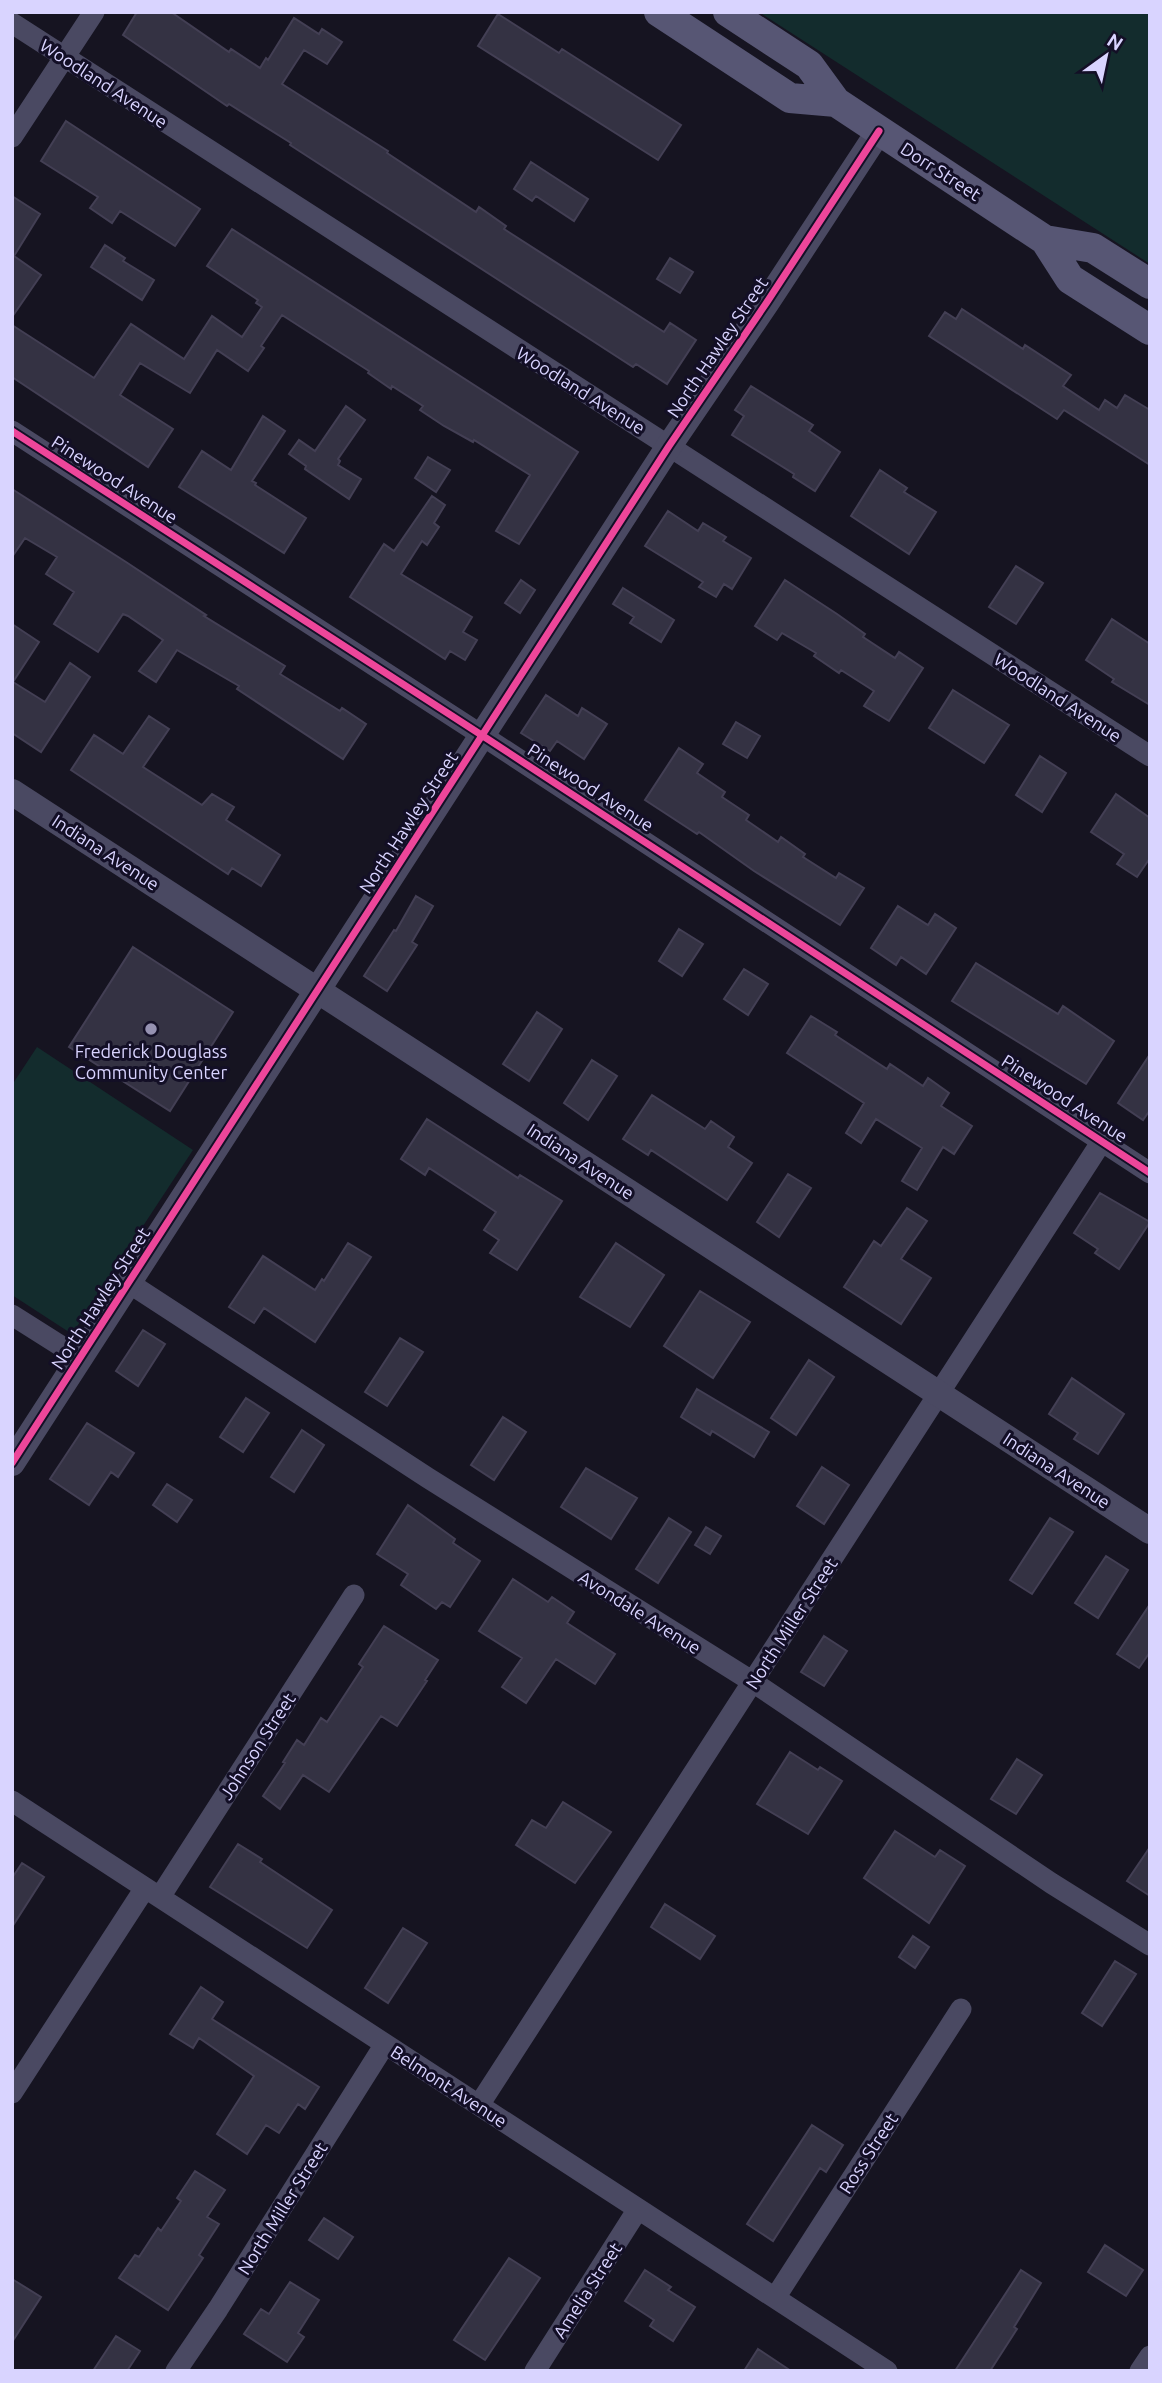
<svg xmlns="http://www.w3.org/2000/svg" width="1162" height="2383" font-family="Ubuntu,sans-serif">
  <rect width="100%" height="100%" fill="#161421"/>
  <path fill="#132c2d" d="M 759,12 L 1150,12 L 1150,264 Z
    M 37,1047 L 193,1150 L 72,1334 L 12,1295 L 12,1085 Z"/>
  <path fill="#343243" stroke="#433f54" stroke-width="2" d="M 137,12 L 171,12 L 229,52 L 231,49 L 260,68 L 266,58 L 268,60 L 294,18 L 319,34 L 322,29 L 342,42 L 327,64 L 304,50 L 282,84 L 388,151 L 387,153 L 476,212 L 479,207 L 506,226 L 504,229 L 664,332 L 670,323 L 696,340 L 667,384 L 636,364 L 633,367 L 290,145 L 291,143 L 229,104 L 227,106 L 123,35 Z
    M 498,14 L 559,53 L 562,49 L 681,125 L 658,160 L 478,46 Z
    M 66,121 L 200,209 L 175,246 L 120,211 L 112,223 L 90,208 L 98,197 L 41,161 Z
    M 531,162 L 588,199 L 574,221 L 536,196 L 532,201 L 514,189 Z
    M 12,196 L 40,214 L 14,256 L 41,275 L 12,317 Z
    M 232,229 L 578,452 L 519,544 L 496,531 L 530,475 L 474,440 L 473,442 L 444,426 L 420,410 L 423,406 L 392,386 L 391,389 L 368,373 L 369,371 L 282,315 L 261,346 L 264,348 L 248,371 L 217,350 L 190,393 L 140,363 L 120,395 L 173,429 L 148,467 L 12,377 L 12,325 L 94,378 L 131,324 L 184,359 L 212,316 L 242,337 L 262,307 L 256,303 L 258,300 L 207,266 Z
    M 105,245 L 125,258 L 123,261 L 154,280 L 142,300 L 91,267 Z
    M 670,258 L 693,272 L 680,293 L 657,279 Z
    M 962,309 L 1023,349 L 1025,345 L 1071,375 L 1063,386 L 1099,410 L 1105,400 L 1117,408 L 1125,395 L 1150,410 L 1150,465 L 1064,410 L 1057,419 L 929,336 L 945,312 L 956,319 Z
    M 751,386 L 813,425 L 809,431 L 840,452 L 815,491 L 793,477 L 794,474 L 732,435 L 744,416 L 735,410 Z
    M 346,406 L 365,420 L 338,459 L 340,461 L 338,465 L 361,479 L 349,499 L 305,469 L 306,466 L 289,454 L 299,440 L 315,451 Z
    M 263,416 L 285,431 L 252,481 L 256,483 L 255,485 L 306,518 L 284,553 L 179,487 L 202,451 L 231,470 Z
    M 428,457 L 450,470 L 436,492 L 415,478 Z
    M 880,470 L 907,488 L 904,492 L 936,512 L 909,554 L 851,516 Z
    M 12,489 L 126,562 L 206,615 L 204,616 L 285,666 L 280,674 L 340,711 L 342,708 L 366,724 L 343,759 L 237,689 L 239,686 L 177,650 L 156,682 L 139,671 L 163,640 L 128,616 L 123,614 L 98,652 L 54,624 L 74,592 L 46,574 L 57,557 L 25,538 L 12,557 Z
    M 432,496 L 445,505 L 434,523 L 439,527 L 427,545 L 422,541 L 401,574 L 472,617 L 463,632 L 477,640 L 465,660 L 450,651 L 445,659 L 350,597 L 384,544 L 394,551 Z
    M 668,511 L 698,531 L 703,523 L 726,537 L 723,541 L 751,558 L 732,589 L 724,584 L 716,597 L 699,587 L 703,582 L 645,546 Z
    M 1016,566 L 1043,583 L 1016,624 L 989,607 Z
    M 521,580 L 535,590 L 520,613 L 505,603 Z
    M 785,580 L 837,614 L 865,634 L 863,637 L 895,658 L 899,652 L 923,668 L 889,721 L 864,706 L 874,691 L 841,670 L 839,673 L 814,656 L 816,653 L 782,633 L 777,640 L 755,626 Z
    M 623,588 L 674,620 L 661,642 L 630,623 L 634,617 L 613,604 Z
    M 1112,619 L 1150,644 L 1150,705 L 1112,682 L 1114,679 L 1086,660 Z
    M 12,624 L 39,642 L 13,682 L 45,702 L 70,663 L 90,677 L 41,752 L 12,733 Z
    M 953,690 L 1009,725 L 984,763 L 929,728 Z
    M 546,695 L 578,716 L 582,708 L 607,724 L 584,759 L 557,741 L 550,751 L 521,733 Z
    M 149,716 L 169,729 L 143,767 L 202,805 L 212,794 L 234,807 L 226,820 L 280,855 L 261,886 L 232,868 L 228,874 L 205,859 L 71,770 L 94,735 L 123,754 Z
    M 736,722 L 760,736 L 747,758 L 723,744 Z
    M 679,748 L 703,764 L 697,773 L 725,792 L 722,797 L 749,815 L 746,820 L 778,842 L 781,837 L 805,854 L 803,857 L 836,878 L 839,873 L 864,888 L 840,925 L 754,871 L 699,832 L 697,834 L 645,800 Z
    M 1040,756 L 1066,773 L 1042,812 L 1016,795 Z
    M 1116,794 L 1150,818 L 1150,858 L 1137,877 L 1117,864 L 1124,854 L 1091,832 Z
    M 416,896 L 433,906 L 412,942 L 417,945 L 387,991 L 364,976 L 394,930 L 396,931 Z
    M 898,906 L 928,925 L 935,914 L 956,928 L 926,974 L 901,957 L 896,965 L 871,948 Z
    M 679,929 L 703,944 L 682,976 L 659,961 Z
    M 133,947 L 233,1012 L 170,1111 L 69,1047 Z
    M 976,963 L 1058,1014 L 1063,1006 L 1114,1041 L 1086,1084 L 952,1001 Z
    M 744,969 L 768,984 L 748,1015 L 724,999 Z
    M 537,1012 L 562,1029 L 529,1081 L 503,1064 Z
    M 811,1016 L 837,1032 L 835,1035 L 887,1069 L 890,1064 L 923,1086 L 928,1078 L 949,1093 L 941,1106 L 972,1126 L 954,1154 L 943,1147 L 917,1190 L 902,1181 L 922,1148 L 876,1119 L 861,1143 L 846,1133 L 864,1103 L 787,1053 Z
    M 1150,1054 L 1150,1110 L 1143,1120 L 1118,1103 Z
    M 592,1060 L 617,1076 L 588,1120 L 564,1103 Z
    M 652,1095 L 705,1129 L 711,1121 L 734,1137 L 728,1147 L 752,1163 L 727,1200 L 651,1150 L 648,1155 L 623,1139 Z
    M 427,1119 L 518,1178 L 520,1175 L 562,1201 L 517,1270 L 490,1253 L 499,1240 L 484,1230 L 496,1212 L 429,1168 L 425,1175 L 401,1159 Z
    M 788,1174 L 811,1188 L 779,1237 L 757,1222 Z
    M 1100,1193 L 1150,1222 L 1119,1269 L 1095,1253 L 1098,1249 L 1074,1233 Z
    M 907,1208 L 927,1221 L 901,1259 L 931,1278 L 901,1324 L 844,1287 L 874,1241 L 881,1246 Z
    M 348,1243 L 371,1257 L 315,1342 L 264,1308 L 254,1323 L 229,1307 L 263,1256 L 315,1290 L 322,1279 L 324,1281 Z
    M 616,1243 L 664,1275 L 630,1327 L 580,1297 Z
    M 700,1291 L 750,1322 L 713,1378 L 664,1346 Z
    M 143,1330 L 165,1344 L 138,1386 L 116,1371 Z
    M 400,1338 L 423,1352 L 387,1406 L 365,1392 Z
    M 809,1360 L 834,1377 L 796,1435 L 771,1418 Z
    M 1072,1378 L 1124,1414 L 1098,1454 L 1074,1439 L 1078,1433 L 1049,1414 Z
    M 697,1389 L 769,1432 L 754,1457 L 712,1431 L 710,1435 L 681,1417 Z
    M 246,1398 L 269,1413 L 243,1452 L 220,1437 Z
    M 503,1417 L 526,1432 L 494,1480 L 471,1465 Z
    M 87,1423 L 134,1453 L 118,1477 L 111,1472 L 89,1505 L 50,1479 Z
    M 302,1430 L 324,1445 L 294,1492 L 271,1477 Z
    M 822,1467 L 849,1485 L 824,1524 L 797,1506 Z
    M 586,1468 L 637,1498 L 611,1539 L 561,1507 Z
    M 167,1484 L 192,1500 L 177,1522 L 153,1505 Z
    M 408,1505 L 455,1539 L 453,1543 L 480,1561 L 450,1607 L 442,1602 L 436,1609 L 401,1585 L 408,1574 L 377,1554 Z
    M 669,1518 L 691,1532 L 658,1583 L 636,1569 Z
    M 1050,1518 L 1073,1532 L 1032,1594 L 1010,1580 Z
    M 706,1527 L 721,1536 L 710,1554 L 695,1545 Z
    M 1106,1556 L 1128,1570 L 1098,1618 L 1075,1603 Z
    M 513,1579 L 548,1602 L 552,1597 L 574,1612 L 567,1623 L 615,1654 L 595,1684 L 556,1659 L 526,1703 L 502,1687 L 522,1658 L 479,1631 Z
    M 1150,1604 L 1150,1652 L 1139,1668 L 1117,1654 Z
    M 384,1626 L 438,1660 L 425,1680 L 427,1681 L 397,1726 L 381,1716 L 329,1792 L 303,1775 L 280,1809 L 263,1796 L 285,1763 L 283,1762 L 297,1740 L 304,1745 L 321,1718 L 327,1722 L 363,1667 L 359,1664 Z
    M 824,1636 L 847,1651 L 824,1686 L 801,1672 Z
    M 790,1752 L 818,1770 L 820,1767 L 842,1781 L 808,1834 L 757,1804 Z
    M 1017,1759 L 1042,1775 L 1016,1814 L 991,1799 Z
    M 563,1802 L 611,1832 L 575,1883 L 516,1845 L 532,1820 L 546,1828 Z
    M 895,1831 L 935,1857 L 940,1850 L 965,1866 L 929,1923 L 864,1878 Z
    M 238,1844 L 262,1859 L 260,1862 L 332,1910 L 307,1948 L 210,1887 Z
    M 1150,1847 L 1150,1896 L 1127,1881 Z
    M 22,1863 L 44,1877 L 12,1927 L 12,1878 Z
    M 665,1904 L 715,1936 L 700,1959 L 651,1927 Z
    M 403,1928 L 427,1943 L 388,2003 L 365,1988 Z
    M 913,1936 L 929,1947 L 915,1968 L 899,1957 Z
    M 1115,1961 L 1136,1974 L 1102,2026 L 1082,2013 Z
    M 201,1987 L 223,2002 L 212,2019 L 319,2087 L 305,2109 L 298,2104 L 279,2133 L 266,2125 L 247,2154 L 217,2134 L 254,2076 L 199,2038 L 193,2048 L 170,2034 Z
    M 812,2125 L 843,2145 L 826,2172 L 820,2168 L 773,2241 L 747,2224 Z
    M 195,2171 L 225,2190 L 207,2217 L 219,2224 L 199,2255 L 203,2258 L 168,2310 L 119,2278 L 135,2255 L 139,2257 L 158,2228 L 161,2231 L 181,2201 L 177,2198 Z
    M 324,2218 L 353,2237 L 338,2259 L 309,2240 Z
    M 1105,2245 L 1143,2270 L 1126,2296 L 1088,2272 Z
    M 509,2258 L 540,2278 L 485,2360 L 454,2340 Z
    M 645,2270 L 671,2287 L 668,2290 L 695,2307 L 673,2341 L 650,2326 L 654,2320 L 625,2301 Z
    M 1021,2270 L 1041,2283 L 1014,2327 L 1017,2329 L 990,2371 L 955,2371 Z
    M 12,2279 L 41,2297 L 12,2342 Z
    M 290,2282 L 319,2300 L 298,2333 L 304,2337 L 287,2362 L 244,2334 L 261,2309 L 269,2314 Z
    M 116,2336 L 140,2351 L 127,2371 L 93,2371 Z
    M 758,2349 L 791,2371 L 744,2371 Z"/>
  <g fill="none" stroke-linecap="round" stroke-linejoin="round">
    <path stroke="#4a4962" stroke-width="21" d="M 12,23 L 1150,756
      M 12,137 L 94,12
      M 12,431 L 483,736 L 1150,1173
      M 129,1283 L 428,1478 L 753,1682 L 1051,1883 L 1150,1945
      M 12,1315 L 80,1358
      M 12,1801 L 887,2371
      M 160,1897 L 354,1595
      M 12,2093 L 145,1888
      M 479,2105 L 1102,1141
      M 775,2298 L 961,2009
      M 176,2371 L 218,2309 L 385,2044
      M 535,2371 L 638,2209
      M 1140,2371 L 1150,2356"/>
    <path stroke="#4a4962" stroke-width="26" d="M 12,792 L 1150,1531
      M 12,1463 L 669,446 L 767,302 L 879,131"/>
    <path stroke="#575674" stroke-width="30" d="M 659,12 L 790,98 L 836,102
      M 728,12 L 809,65 L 836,102 L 1045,240 L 1093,248 L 1150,284
      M 1045,240 L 1070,279 L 1150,330"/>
    <defs>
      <path id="cycleway" d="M 12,431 L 483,736 L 1150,1173
        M 12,1463 L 669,446 L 767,302 L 879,131"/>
    </defs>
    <use href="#cycleway" stroke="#130f26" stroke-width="11"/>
    <use href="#cycleway" stroke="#ed469a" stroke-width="7"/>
  </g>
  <circle fill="#9591b1" stroke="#130f26" stroke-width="2.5" cx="151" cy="1029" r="7"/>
  <g text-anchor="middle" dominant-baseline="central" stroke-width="6" stroke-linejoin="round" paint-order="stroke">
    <g font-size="18" fill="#d9d4ff" stroke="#130f26">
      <text transform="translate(104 83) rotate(33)">Woodland Avenue</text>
      <text transform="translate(941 171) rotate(33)">Dorr Street</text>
      <text transform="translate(717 347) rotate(-56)">North Hawley Street</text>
      <text transform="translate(581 390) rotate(32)">Woodland Avenue</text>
      <text transform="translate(115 479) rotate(33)">Pinewood Avenue</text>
      <text transform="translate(1058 697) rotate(33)">Woodland Avenue</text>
      <text transform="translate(591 787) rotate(33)">Pinewood Avenue</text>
      <text transform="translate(408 822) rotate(-57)">North Hawley Street</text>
      <text transform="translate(106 852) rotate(33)">Indiana Avenue</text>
      <text transform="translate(1065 1098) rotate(33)">Pinewood Avenue</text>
      <text transform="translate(581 1161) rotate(33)">Indiana Avenue</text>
      <text transform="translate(100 1298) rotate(-57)">North Hawley Street</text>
      <text transform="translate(1057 1470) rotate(33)">Indiana Avenue</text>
      <text transform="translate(640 1612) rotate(32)">Avondale Avenue</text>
      <text transform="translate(791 1623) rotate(-57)">North Miller Street</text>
      <text transform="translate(257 1746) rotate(-57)">Johnson Street</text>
      <text transform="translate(449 2086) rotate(33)">Belmont Avenue</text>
      <text transform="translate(868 2153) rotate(-57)">Ross Street</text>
      <text transform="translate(282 2208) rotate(-58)">North Miller Street</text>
      <text transform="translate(587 2290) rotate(-57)">Amelia Street</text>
    </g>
    <g font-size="18" fill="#d9d4ff" stroke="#130f26">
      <text x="151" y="1051">Frederick Douglass<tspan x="151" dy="21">Community Center</tspan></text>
    </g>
  </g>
  <rect width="1162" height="2383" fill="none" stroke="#d9d4ff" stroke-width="28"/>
  <g transform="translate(1106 56) rotate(33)" stroke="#130f26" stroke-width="5" paint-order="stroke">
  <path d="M0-5L12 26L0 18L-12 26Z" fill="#d9d4ff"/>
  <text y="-10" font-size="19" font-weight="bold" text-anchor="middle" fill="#d9d4ff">N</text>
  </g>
</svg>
